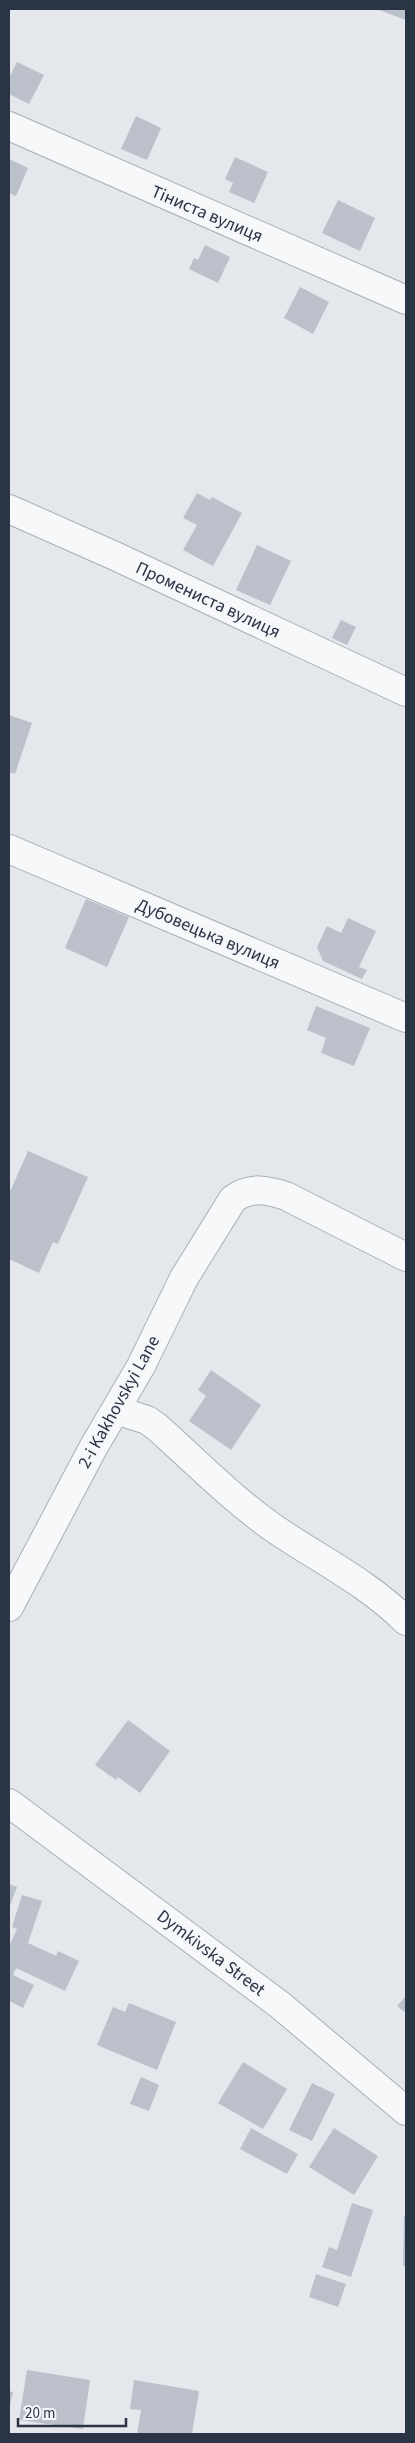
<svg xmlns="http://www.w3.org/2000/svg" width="415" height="2443" font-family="'Source Sans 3',sans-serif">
  <rect width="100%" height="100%" fill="#e4e7ec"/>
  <path fill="#bbc0ca" d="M 379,9 L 406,9 L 406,20 L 379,10 Z
    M 17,62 L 44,75 L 29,104 L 9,94 L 9,78 Z
    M 136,116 L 161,128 L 147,160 L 121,149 Z
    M 235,157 L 268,172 L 254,203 L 229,192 L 233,183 L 225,179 Z
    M 9,159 L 28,168 L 16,196 L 9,193 Z
    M 338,200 L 375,218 L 360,251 L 322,233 Z
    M 205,245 L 230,257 L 218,283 L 189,269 L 194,258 L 198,260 Z
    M 300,287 L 329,302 L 313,334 L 284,318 Z
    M 197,493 L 210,500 L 212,497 L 242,513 L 213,566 L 183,550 L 197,525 L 183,518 Z
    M 257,545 L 291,561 L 270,605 L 236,590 Z
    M 341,620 L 356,627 L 347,645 L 332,638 Z
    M 9,715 L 32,723 L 15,774 L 9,772 Z
    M 86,899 L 129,917 L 107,967 L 65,948 Z
    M 348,918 L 376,931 L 359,967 L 367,970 L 362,979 L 323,961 L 317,947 L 327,926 L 341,933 Z
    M 316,1006 L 370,1028 L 354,1066 L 321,1053 L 326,1038 L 307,1030 Z
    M 28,1151 L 88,1177 L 58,1244 L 53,1242 L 39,1273 L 9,1259 L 9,1194 Z
    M 211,1370 L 261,1405 L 231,1450 L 189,1421 L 206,1396 L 198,1390 Z
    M 128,1720 L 170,1751 L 140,1793 L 118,1777 L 116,1780 L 95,1765 Z
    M 9,1884 L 17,1887 L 9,1909 Z
    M 22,1895 L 42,1901 L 28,1943 L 56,1956 L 58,1951 L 79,1961 L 65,1991 L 16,1968 L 13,1975 L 34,1985 L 23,2008 L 9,2001 L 9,1946 L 17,1929 L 12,1927 Z
    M 406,1996 L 406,2013 L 397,2006 Z
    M 129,2003 L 176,2022 L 157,2070 L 97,2045 L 113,2007 L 125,2012 Z
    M 243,2062 L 287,2089 L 263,2129 L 218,2103 Z
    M 141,2077 L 159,2085 L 149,2111 L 130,2104 Z
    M 312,2083 L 335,2094 L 312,2141 L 289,2130 Z
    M 251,2128 L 298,2154 L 287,2174 L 240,2149 Z
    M 334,2128 L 378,2156 L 354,2195 L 309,2167 Z
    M 352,2203 L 373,2210 L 351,2277 L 322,2267 L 329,2247 L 337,2250 Z
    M 404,2215 L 406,2216 L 406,2266 L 403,2266 Z
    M 316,2274 L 346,2284 L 338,2307 L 309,2297 Z
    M 27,2370 L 90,2380 L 83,2429 L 19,2420 Z
    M 134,2380 L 199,2391 L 192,2434 L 137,2434 L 141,2410 L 130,2409 Z
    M 9,2391 L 13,2392 L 10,2405 L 9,2405 Z"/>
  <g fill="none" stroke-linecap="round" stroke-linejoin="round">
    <defs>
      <path id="street" d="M 9,126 L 406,300
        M 9,509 L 115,556 L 406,692
        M 9,849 L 406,1018
        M 116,1410 L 147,1420 L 157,1427 C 195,1461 230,1497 272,1527 C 317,1558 367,1582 406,1621
        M 9,1607 L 93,1448 L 141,1366 L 184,1278 L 233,1199 C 251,1186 267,1190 286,1196 L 406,1257
        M 9,1803 L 280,2005 L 406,2111"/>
    </defs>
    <use href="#street" stroke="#a9aeb7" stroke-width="30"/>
    <use href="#street" stroke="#f7f8fa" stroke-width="28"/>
  </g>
  <g text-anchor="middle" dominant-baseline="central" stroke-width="4" stroke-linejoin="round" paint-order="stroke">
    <g font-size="18" fill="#2b3445" stroke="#f4f6f9">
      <text transform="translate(207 214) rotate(23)">Тіниста вулиця</text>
      <text transform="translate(208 600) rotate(25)">Промениста вулиця</text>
      <text transform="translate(208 934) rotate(23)">Дубовецька вулиця</text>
      <text transform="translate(119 1402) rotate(-61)">2-i Kakhovskyi Lane</text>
      <text transform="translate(211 1953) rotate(37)">Dymkivska Street</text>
    </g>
  </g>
  <rect width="415" height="2443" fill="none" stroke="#2b3445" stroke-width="20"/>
  <path d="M18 2418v8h108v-8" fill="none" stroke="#2b3445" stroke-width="2.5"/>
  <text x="25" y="2418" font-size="15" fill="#2b3445" stroke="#f4f6f9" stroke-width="4" paint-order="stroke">20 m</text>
</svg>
